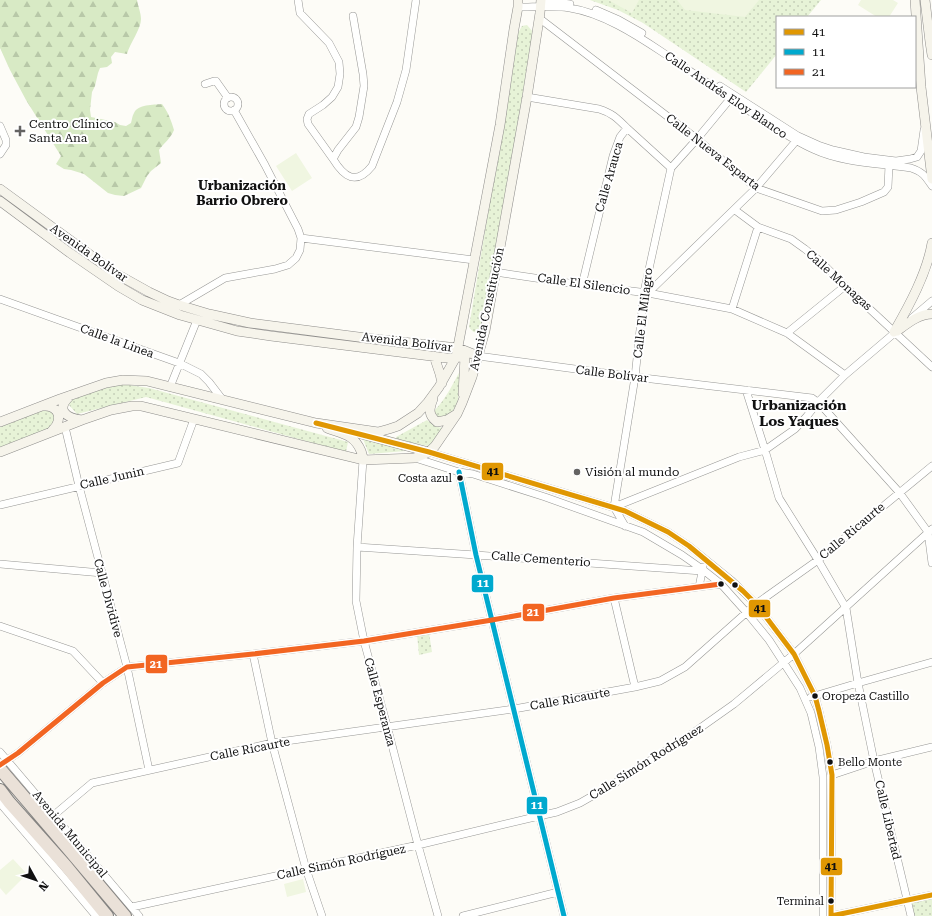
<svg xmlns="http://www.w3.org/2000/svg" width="932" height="916" font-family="'Roboto Serif',serif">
  <defs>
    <pattern id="grass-dots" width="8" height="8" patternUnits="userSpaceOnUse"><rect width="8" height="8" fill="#e7f3d7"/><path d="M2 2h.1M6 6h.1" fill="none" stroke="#c5cfb8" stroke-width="1.8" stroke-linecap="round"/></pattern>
    <pattern id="forest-firs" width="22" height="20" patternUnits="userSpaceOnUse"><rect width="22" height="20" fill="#d8eac5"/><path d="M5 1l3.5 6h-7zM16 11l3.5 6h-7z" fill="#b8c8a8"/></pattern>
  </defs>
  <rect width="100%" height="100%" fill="#fdfcf7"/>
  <path fill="url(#grass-dots)" d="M 590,0 L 821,0 L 807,17 L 777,17 L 777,54 L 746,92 L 643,23 L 618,10 Z
    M 527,25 L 533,32 L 483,331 C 476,334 473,333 469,327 L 493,183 L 508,101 L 518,33 L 522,26 Z
    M 462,367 L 462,379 L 457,404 L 450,415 L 439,418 L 436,415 L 434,411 C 446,399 454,382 462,367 Z
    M 122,384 L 149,388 L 348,442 L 346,452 L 146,397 L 77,414 L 69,405 L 71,398 L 94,389 Z
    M 43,410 L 51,410 C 57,417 55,420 52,428 L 0,449 L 0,427 Z
    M 427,420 C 433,425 437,428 445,428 L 434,447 L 396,440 L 396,437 Z
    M 363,439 L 406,451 L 369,454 Z
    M 429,633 L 432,652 L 419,655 L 417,634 Z
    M 932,896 L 932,916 L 912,916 L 908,901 Z"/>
  <path fill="url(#forest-firs)" d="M 0,0 L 137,0 C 138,6 141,13 141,19 C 141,29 130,43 127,54 L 115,52 L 111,57 L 112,63 L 107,67 L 100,68 L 98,73 L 95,86 L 92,92 L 90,110 L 91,117 L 115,122 L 120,125 L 126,126 L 131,123 C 132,120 132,116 134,113 C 138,104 153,105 162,104 C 168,112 171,120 174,130 C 171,138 164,143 159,150 L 161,163 L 151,171 L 147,176 L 141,188 L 124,196 L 115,195 L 108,193 L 84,174 L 71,170 L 64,169 L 56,164 L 61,156 L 26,100 L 10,70 L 0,48 Z"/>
  <path fill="#f0f6e1" d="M 608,0 L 639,0 L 632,13 Z
    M 677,0 L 759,0 L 745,17 L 685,10 Z
    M 861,0 L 893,0 L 898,3 L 889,17 L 877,17 L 858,5 Z
    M 296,153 L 312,178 L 292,191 L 276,166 Z
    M 13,859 L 27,874 L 6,895 L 0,888 L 0,870 Z
    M 303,879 L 306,892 L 287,897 L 284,884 Z"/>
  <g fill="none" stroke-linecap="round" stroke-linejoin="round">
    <defs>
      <path id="street" d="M 298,0 L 300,13 L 329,43 L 339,62 L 340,74 L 338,87 L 332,97 L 323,105 L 309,114 L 307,119 L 308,124 L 333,159
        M 541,0 L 570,4
        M 518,7 C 535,7 553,5 570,8 C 602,13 635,34 662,52 C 696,75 729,98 763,120 C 779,130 795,141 813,149 C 843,163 878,163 911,168 C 923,172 925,176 932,186
        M 596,10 L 619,20 L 642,33
        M 353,16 L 363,74 L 364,86 L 359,117 L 356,127 L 338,150 L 333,159 C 344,177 356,186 372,166 L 397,102 L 406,70 L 416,0
        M 539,18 L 697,139 L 756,188 L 822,211 L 836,210 L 861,202 L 884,192 L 888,187 L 889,165
        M 205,84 L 214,81 L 216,81 L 228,98
        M 720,86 L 798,136 L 818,145 L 833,150 L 864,157 L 896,161 L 910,159 L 917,157 L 921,151 L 924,130
        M 527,97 L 599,109 C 612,113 617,118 627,128 L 620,137 L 613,156 L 582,285
        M224 104a7 7 0 1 1 14 0a7 7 0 1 1-14 0Z
        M 0,126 L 6,140 L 6,145 L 0,154
        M 627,128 L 671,168
        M 735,210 L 758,227 L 791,239 L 805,249 L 820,261 L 845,286 L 932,367
        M 301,238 L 474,260
        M 495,272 L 582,285 L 648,293 L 732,309 L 787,333 L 845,375
        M 648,293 L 756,188 L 796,141 L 798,138
        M 0,299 L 179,363 L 201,374 L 209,382 L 222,399
        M 179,305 L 225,278 L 275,269 L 288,265 L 296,258 L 300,250 L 301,238 L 298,229 L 265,165 L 234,110
        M 732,309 L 758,227
        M 912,318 L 932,301
        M 787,333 L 845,286
        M 478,356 L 635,377 L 812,398 L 820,404 L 899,492 L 928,532 L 932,563
        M 170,387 L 197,320
        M 746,390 L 765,450 L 779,498 L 818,560 L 846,608 L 858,683 L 874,761 L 911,916
        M 65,427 L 79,486 L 127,667 L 149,770
        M 429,452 L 625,511 L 668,532 L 689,546 L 731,580 L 756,604 L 794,654 L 815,696 L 819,711 L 827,745 L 832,775 L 831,916 L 932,895
        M 415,458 L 459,472 L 473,474 L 545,497 L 643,532 L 682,555 L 702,569 L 721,584 L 747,613 L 769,640 L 800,688 L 811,713 L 819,747 L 823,777 L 823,916
        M 363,460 L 357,547 L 356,601 L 364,641 L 387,726 L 418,845 L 438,916
        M 459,472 L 476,555 L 564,916
        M 0,505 L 178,463 L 194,419
        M 614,507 L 635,377 L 644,292 L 671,168 L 697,139 L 730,99 L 732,95
        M 614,507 L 739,457 L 765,450 L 795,429 L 807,416 L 818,402 L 845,375 L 898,330
        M 614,507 L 625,526
        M 357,547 L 476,555 L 702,571
        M 0,564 L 102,573
        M 699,587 L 703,567
        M 614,598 L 635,687
        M 0,626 L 73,651 L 103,683
        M 253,654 L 272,743 L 306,869 L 322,916
        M 811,697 L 858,683 L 932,662
        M 0,752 L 139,916
        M 0,765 L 18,753 L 103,683 L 127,667 L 253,654 L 364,641 L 492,620 L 614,598 L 721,584
        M 832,775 L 874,761 L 932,747
        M 0,803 L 64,878 L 96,916
        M 54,815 L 92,783 L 272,743 L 514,709 L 635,687 L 660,681 L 685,667 L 756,604 L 818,560 L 932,466
        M 132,907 L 418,845 L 539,816 L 557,812 L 580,803 L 615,783 L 693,733 L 734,704 L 794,654 L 932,529
        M 463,916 L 558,892"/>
      <path id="secondary" d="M 915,0 L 921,87 L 932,179
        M 925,0 L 930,42 L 932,55
        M 0,189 L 115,273 L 149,292 L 168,301 L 179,305 L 209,314 L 250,323 L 374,339 L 458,348 L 478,356
        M 0,201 L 70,253 L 118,286 L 142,300 L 180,315 L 237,331 L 271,336 L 447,358 L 461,357
        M 897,331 C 908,323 919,314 932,314
        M 894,332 C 909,306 927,273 932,243
        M 434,356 L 440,374 L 442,383
        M 463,394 L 465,357
        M 71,395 C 55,409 65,418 82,420
        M 433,399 C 429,409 428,415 437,422 L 447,420 L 455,415
        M 44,406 C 54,405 62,413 57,424 C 56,427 53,429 51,432
        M 0,422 L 60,399 L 106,383 L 123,380 L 147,381 L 316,423 L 378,432 L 389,429 L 398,426 L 418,413 L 428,402 L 439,387 L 456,357 L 500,125 L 514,29 L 518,7 L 518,0
        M 327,428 C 342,434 354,434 361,451 C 362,454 363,456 363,460
        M 361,434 L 429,452
        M 0,452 L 82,420 L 111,410 L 132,406 L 141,406 L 363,460 L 415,458 L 429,452 L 435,446 L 457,414 L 462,403 L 472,377 L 485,331 L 527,97 L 540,13 L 541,0"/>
      <path id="highway" d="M 0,769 L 71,852 L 125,916
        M 0,790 L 9,802 L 66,866 L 107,916"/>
    </defs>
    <use href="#street" stroke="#979795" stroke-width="8"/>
    <use href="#secondary" stroke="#8e8d8b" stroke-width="10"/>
    <use href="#highway" stroke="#858482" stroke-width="14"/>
    <use href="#street" stroke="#fffffe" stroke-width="7"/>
    <use href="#secondary" stroke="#f6f4eb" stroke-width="9"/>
    <use href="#highway" stroke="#eae1d8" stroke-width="12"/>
    <defs>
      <path id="bus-1" d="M 316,423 L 429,452 L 625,511 L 668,532 L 689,546 L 743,591 L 756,604 L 766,617 L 794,654 L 815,696 L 819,711 L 827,745 L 832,775 L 831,916 L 932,895"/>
      <path id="bus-2" d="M 459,472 L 476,555 L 564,916"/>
      <path id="bus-3" d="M 0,765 L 18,753 L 103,683 L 127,667 L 253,654 L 364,641 L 492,620 L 614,598 L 721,584"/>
    </defs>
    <use href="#bus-1" stroke="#fff" stroke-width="8"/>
    <use href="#bus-2" stroke="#fff" stroke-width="8"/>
    <use href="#bus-3" stroke="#fff" stroke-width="8"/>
    <use href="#bus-1" stroke="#e09702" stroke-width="5"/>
    <use href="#bus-2" stroke="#00a9ce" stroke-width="5"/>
    <use href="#bus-3" stroke="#f26522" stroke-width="5"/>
  </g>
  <g fill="#646362" stroke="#fff" stroke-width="1.5">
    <path d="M18 125h4v4h4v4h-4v4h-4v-4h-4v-4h4z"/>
    <circle cx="577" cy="472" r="4"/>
  </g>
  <g fill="#111" stroke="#fff" stroke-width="1.5">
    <circle cx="460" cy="478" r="3.5"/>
    <circle cx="721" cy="584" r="3.5"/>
    <circle cx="735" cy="585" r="3.5"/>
    <circle cx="815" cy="696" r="3.5"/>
    <circle cx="830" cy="762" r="3.5"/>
    <circle cx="831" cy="901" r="3.5"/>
  </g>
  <g text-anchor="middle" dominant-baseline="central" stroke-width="4" stroke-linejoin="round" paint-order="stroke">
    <g font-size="11" fill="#111" stroke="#fff" text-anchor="end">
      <text x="452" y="478">Costa azul</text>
      <text x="822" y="696" text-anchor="start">Oropeza Castillo</text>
      <text x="838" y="762" text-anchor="start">Bello Monte</text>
      <text x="824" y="901">Terminal</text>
    </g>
    <g font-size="12" fill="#111" stroke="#fff">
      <text transform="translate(726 95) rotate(34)">Calle Andrés Eloy Blanco</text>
      <text transform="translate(713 152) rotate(38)">Calle Nueva Esparta</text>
      <text transform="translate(609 177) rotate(-74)">Calle Arauca</text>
      <text transform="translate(89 253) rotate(35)">Avenida Bolívar</text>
      <text transform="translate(839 280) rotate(42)">Calle Monagas</text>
      <text transform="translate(584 284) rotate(8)">Calle El Silencio</text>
      <text transform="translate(487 309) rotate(-78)">Avenida Constitución</text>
      <text transform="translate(643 313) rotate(-83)">Calle El Milagro</text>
      <text transform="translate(117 341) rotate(20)">Calle la Linea</text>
      <text transform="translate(407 342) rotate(7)">Avenida Bolívar</text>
      <text transform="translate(612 374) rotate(7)">Calle Bolívar</text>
      <text transform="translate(112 478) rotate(-13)">Calle Junin</text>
      <text transform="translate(852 531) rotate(-40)">Calle Ricaurte</text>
      <text transform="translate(541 559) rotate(4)">Calle Cementerio</text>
      <text transform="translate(108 598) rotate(75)">Calle Dividive</text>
      <text transform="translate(570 699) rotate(-10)">Calle Ricaurte</text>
      <text transform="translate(380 702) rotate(75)">Calle Esperanza</text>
      <text transform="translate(250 749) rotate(-11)">Calle Ricaurte</text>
      <text transform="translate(646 762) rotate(-32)">Calle Simón Rodríguez</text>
      <text transform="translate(888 820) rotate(77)">Calle Libertad</text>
      <text transform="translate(70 834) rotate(50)">Avenida Municipal</text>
      <text transform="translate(341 862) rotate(-12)">Calle Simón Rodríguez</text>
    </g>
    <g font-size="12" fill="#111" stroke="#fff" text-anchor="start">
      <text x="29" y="124">Centro Clínico<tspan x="29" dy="14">Santa Ana</tspan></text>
      <text x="585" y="472">Visión al mundo</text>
    </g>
    <g font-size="13" font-weight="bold" fill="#111" stroke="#fff">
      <text x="242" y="185">Urbanización<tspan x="242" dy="15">Barrio Obrero</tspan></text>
    </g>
    <g font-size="14" font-weight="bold" fill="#111" stroke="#fff">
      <text x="799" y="405">Urbanización<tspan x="799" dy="16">Los Yaques</tspan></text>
    </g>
  </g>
  <g stroke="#fff" stroke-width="1.5">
    <rect x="481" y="462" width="23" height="19" rx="4" fill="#e09702"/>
    <rect x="471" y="574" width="23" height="19" rx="4" fill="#00a9ce"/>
    <rect x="748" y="599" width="23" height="19" rx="4" fill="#e09702"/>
    <rect x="522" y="603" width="23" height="19" rx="4" fill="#f26522"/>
    <rect x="145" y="654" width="23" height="20" rx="4" fill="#f26522"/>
    <rect x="526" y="796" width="22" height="19" rx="4" fill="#00a9ce"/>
    <rect x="820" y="857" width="23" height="19" rx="4" fill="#e09702"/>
  </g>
  <g font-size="11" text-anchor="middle" font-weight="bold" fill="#fff">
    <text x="483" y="587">11</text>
    <text x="533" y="616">21</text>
    <text x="156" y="668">21</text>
    <text x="537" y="809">11</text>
  </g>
  <g font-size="11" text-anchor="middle" font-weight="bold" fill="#111">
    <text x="493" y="475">41</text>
    <text x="760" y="612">41</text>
    <text x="831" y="870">41</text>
  </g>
  <rect x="776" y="16" width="140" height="72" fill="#ffffff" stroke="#a0a0a0"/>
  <rect x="784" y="29" width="20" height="6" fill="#e09702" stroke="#a0a0a0"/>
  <text x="812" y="36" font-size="12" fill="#111111">41</text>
  <rect x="784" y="49" width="20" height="6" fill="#00a9ce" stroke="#a0a0a0"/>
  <text x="812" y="56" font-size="12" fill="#111111">11</text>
  <rect x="784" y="69" width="20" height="6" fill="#f26522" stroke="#a0a0a0"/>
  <text x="812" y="76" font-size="12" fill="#111111">21</text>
  <g transform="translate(36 880) rotate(130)" stroke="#ffffff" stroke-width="3" paint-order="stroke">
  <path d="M0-3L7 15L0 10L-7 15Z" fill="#111111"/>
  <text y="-6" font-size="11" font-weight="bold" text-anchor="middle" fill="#111111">N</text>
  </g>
</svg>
